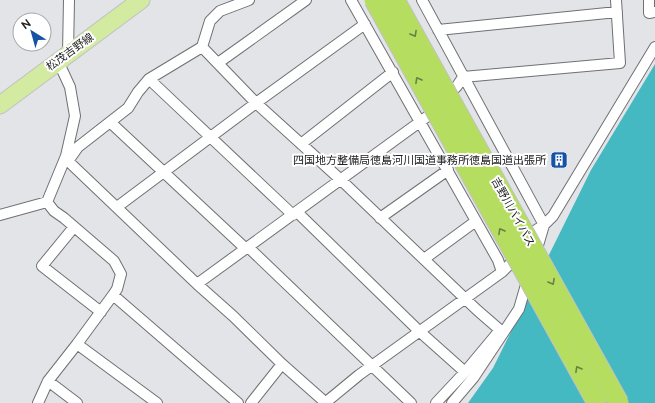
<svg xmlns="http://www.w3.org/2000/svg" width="655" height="403" font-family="Raleway,'Noto Sans JP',sans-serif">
  <rect width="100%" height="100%" fill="#e3e4e8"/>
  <path fill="#44b9c1" d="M 655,64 L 655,403 L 468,403 L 493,368 L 591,170 Z"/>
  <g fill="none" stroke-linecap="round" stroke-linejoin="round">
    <defs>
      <path id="street" d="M 351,0 L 498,260 L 502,272
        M 649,0 L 649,13 L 655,12
        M 438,30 L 617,12
        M 202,47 L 256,103 L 341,180 L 477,310 L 500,330 L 465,372 L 436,403
        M 68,53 L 69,0
        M 218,63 L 306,0
        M 463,77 L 620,63 L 616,0
        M 149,79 L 293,215
        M 110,122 L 246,249
        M 301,144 L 393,72
        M 66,156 L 68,161 L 197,284 L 233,316 L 282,364 L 326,403
        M 68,161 L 78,147 L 128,108 L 138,92 L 149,79 L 202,47 L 210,21 L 220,11 L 249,0
        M 117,207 L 256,103 L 365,24
        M 297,212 L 419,331 L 465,372
        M 0,215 L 47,202
        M 380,218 L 448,170
        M 74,227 L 42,266 L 101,312
        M 248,247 L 411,403
        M 536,252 L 544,225 L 553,216 L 655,47
        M 424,259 L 476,221
        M 197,284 L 428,116 L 457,86 L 463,77
        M 113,295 L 238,403
        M 77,344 L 157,403
        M 48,381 L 77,403
        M 38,403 L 48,381 L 77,344 L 113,295 L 117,289 L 121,274 L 114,261 L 64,218 L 54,211 L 47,202 L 66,156 L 75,116 L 70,87 L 58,61
        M 251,403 L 282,364
        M 325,403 L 359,375 L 502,272 L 516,258 L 536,230 L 544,225 L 422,0
        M 452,403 L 474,377 L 519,309 L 528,278"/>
      <path id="primary" d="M 0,105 L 141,0"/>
    </defs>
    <use href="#street" stroke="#6f7073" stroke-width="12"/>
    <use href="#primary" stroke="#c1c1c2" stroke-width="19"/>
    <use href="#street" stroke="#fff" stroke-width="10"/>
    <use href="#primary" stroke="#d3eba0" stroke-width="17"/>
    <defs>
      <path id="highway-bridge" d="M 374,0 L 597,403
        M 395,0 L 619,403"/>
    </defs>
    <use href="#highway-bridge" stroke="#c1c1c2" stroke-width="21" stroke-linecap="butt"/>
    <use href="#highway-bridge" stroke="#b5de61" stroke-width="19"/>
  </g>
  <defs><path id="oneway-chevron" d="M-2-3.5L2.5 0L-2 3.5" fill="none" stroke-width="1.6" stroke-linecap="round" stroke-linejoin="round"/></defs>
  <g stroke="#6c8043">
    <use href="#oneway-chevron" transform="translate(414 34) rotate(61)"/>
    <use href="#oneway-chevron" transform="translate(418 80) rotate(-119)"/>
    <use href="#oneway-chevron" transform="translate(501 231) rotate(-119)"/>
    <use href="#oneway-chevron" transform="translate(552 282) rotate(61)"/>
    <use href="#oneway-chevron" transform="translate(578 369) rotate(-119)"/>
  </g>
  <defs>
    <symbol id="building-square" viewBox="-11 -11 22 22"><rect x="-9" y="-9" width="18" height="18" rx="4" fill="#1653a4" stroke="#fff"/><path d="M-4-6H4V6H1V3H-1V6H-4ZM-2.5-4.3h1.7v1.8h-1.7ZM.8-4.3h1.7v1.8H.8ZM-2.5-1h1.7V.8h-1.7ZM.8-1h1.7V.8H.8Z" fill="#fff"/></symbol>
  </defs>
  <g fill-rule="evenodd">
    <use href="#building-square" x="549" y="150" width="20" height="20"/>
  </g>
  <g text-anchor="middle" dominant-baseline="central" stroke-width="4" stroke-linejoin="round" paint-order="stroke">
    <g font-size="11" fill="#232325" stroke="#fff">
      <text transform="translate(70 52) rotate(-36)">松茂吉野線</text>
      <text transform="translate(513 212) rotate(61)">吉野川バイパス</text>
    </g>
    <g font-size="11" fill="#232325" stroke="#fff" text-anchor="end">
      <text x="546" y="160">四国地方整備局徳島河川国道事務所徳島国道出張所</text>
    </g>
  </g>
  <g transform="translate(32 32) rotate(323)"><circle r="19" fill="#ffffff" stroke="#a7a7a8"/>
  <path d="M0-3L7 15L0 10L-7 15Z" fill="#1653a4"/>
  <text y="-6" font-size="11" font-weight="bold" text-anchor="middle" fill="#232325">N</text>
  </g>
</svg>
